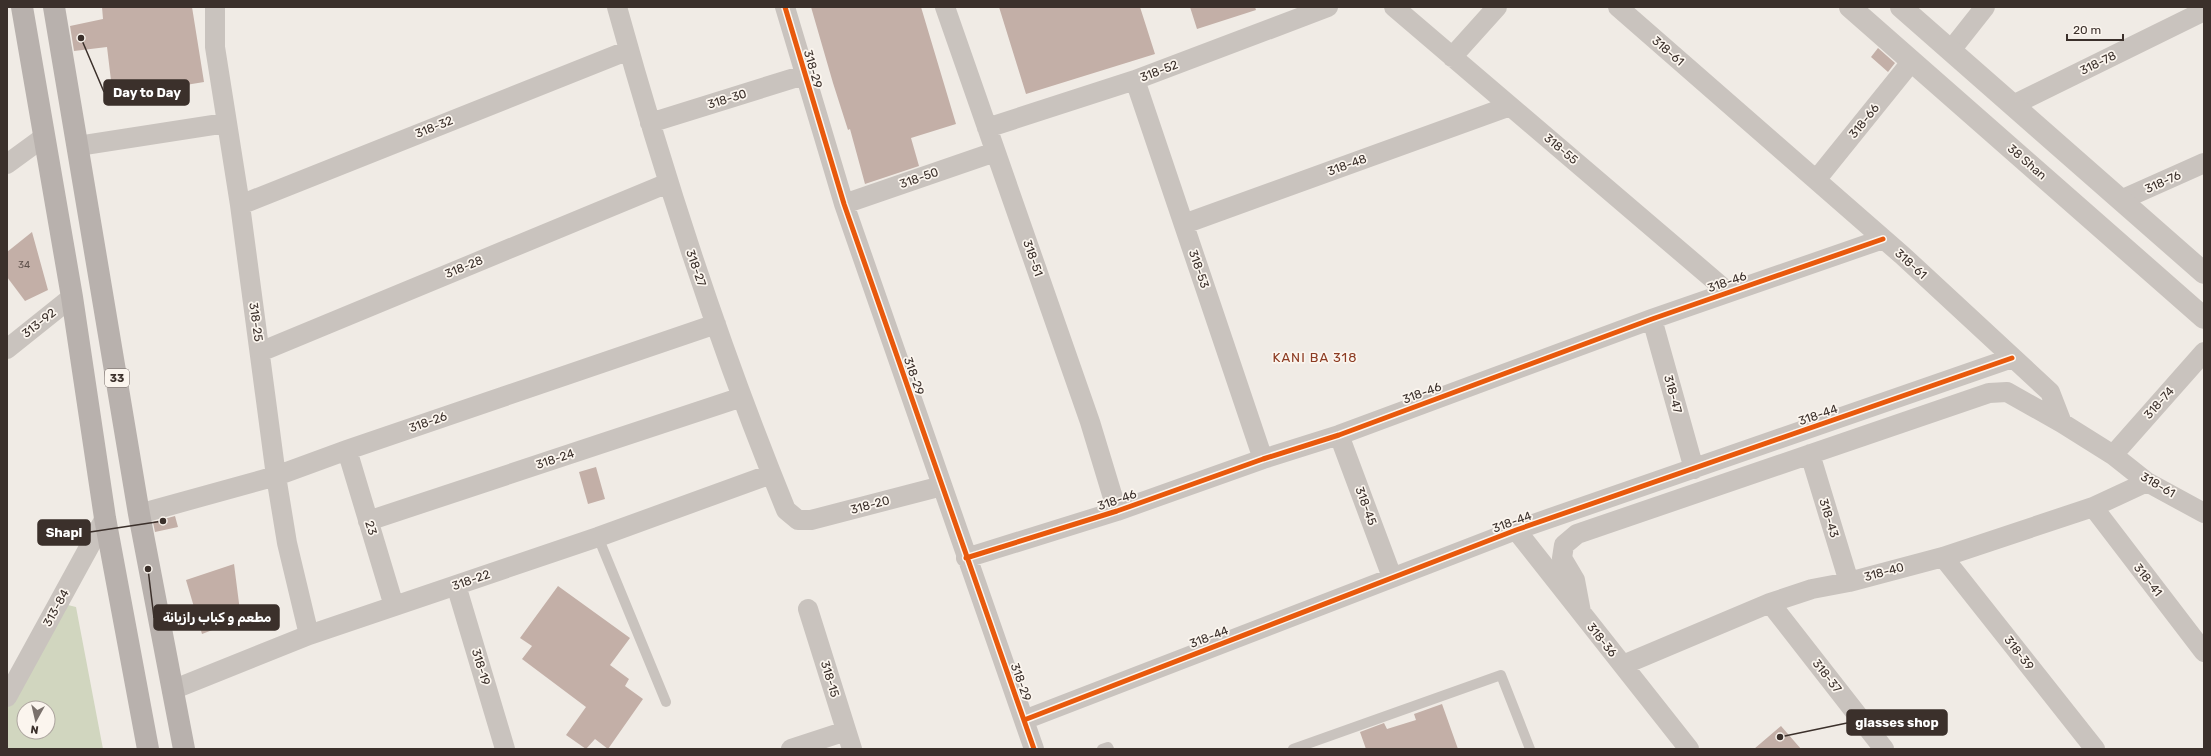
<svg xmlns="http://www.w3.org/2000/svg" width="2211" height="756" font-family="Rubik,Cairo,sans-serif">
  <rect width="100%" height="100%" fill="#f0ebe5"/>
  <path fill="#d1d6bf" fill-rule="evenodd" d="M 64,604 L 76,607 L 103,749 L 7,749 L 7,708 ZM 24,708 L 48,708 L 48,732 L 24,732 Z"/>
  <path fill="#c3afa7" d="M 102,7 L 192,7 L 204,82 L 113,97 L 107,47 L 74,51 L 70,26 L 103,19 Z
    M 811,7 L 921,7 L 956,124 L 911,138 L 919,166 L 865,184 L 850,129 L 848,130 L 833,83 Z
    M 999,7 L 1140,7 L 1155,54 L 1026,94 Z
    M 1190,7 L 1255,7 L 1256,10 L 1197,29 Z
    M 1878,48 L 1895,63 L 1888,72 L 1871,57 Z
    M 32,232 L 48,290 L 25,301 L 7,277 L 7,252 Z
    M 596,467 L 605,499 L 588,504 L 579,472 Z
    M 175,516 L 178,527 L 155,532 L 153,522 Z
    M 234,564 L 241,619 L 202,634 L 186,580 Z
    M 558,586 L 630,638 L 610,665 L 629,679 L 625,686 L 643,699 L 608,749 L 595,739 L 586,749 L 566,735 L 586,707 L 522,659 L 532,646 L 520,638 Z
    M 1442,704 L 1458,749 L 1366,749 L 1360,732 L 1384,723 L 1387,729 L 1416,720 L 1414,714 Z
    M 1781,726 L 1801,749 L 1754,749 Z"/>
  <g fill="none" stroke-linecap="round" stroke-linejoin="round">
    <path stroke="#c9c3be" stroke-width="10" d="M 598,537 L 666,702
      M 1102,749 L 1108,747 L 1109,749
      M 1293,749 L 1501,675 L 1530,749"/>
    <path stroke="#c9c3be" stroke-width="20" d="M 215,7 L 215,47 L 240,205 L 276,476 L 287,543 L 309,635
      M 617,7 C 664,177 719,346 786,510 L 798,520 L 811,520 L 942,486
      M 785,7 L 844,204 L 1034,749
      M 945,7 L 1090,422 L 1117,511
      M 1394,7 L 1728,292
      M 1618,7 L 1902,255 L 2050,392 L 2062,423 L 2113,455 L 2147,482 L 2204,513
      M 1951,50 L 1985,7
      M 1452,57 L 1497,7
      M 1135,80 L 1263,459
      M 2013,105 L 2204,11
      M 650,123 L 804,75
      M 987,128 L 1135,80 L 1328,7
      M 78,146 L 226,123
      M 7,164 L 44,137
      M 1816,180 L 1912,61
      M 2121,200 L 2204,163
      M 844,204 L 995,152
      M 240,205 L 629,50
      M 1184,224 L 1510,106
      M 1652,319 L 1694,469
      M 7,349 L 72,297
      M 260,352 L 668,183
      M 1339,435 L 1392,577
      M 347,450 L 394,606
      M 1810,454 L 1849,582
      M 2113,455 L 2204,352
      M 2093,507 L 2204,652
      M 139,514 L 276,476 L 347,450 L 716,324
      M 368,521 L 742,397
      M 1516,530 L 1689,749
      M 1943,557 L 2095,749
      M 966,558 L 1117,511 L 1263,459 L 1339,435 L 1652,319 L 1883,239
      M 456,585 L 505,749
      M 1770,603 L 1884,749
      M 808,609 L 852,749
      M 1581,612 L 1575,580 L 1562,558 L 1564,545 L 1577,534 L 1989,393 L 2007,392 L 2062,423
      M 1623,665 L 1770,603 L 1812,589 L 1849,582 L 1943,557 L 2093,507 L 2147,482
      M 172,690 L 309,635 L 598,537 L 771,474
      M 7,697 L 105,518
      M 1024,720 L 1516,530 L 2012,358
      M 791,749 L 846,731"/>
    <path stroke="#c9c3be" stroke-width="22" d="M 1850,7 L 2204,318
      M 1901,7 L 2204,273"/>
    <path stroke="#b8b1ad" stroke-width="22" d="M 22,7 L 72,297 L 105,518 L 148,749
      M 54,7 L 139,514 L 184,749"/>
    <defs>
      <path id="cycleway" d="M 785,7 L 844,204 L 1034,749
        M 966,558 L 1117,511 L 1263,459 L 1339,435 L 1652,319 L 1883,239
        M 1024,720 L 1516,530 L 2012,358"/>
    </defs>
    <use href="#cycleway" stroke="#fbf5ee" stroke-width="8"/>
    <use href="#cycleway" stroke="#e8590c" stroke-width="5"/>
  </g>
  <g text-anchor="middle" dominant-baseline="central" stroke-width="3.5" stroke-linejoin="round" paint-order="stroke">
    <g font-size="10" fill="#5d504a">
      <text x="24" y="265">34</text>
    </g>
    <rect fill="#fbf5ee" stroke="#756b66" stroke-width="1" x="105" y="369" width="24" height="18" rx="3"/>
    <g font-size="11" font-weight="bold" fill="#3b302b">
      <text x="117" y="378">33</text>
    </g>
    <g font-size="12" fill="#3b302b" stroke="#fbf5ee">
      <text transform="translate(1668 51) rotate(41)">318-61</text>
      <text transform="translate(2098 63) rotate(-26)">318-78</text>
      <text transform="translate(813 69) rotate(74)">318-29</text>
      <text transform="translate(1159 71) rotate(-21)">318-52</text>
      <text transform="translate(727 99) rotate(-17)">318-30</text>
      <text transform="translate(1864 121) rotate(-51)">318-66</text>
      <text transform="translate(434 127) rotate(-22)">318-32</text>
      <text transform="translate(1561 149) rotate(40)">318-55</text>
      <text transform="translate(2027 162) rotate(41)">38 Shan</text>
      <text transform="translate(1347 165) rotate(-20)">318-48</text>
      <text transform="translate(919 178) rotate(-19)">318-50</text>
      <text transform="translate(2163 182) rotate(-24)">318-76</text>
      <text transform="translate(1033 258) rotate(71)">318-51</text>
      <text transform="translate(1911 264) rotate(42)">318-61</text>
      <text transform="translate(464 267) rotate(-22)">318-28</text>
      <text transform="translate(696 268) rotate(71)">318-27</text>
      <text transform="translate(1199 269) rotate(71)">318-53</text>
      <text transform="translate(1727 282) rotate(-19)">318-46</text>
      <text transform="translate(256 322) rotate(82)">318-25</text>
      <text transform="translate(39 323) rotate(-38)">313-92</text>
      <text transform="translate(914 376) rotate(71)">318-29</text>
      <text transform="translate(1422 393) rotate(-20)">318-46</text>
      <text transform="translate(1673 394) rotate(75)">318-47</text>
      <text transform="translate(2159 403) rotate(-48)">318-74</text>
      <text transform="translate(1818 415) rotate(-19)">318-44</text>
      <text transform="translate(428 422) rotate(-19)">318-26</text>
      <text transform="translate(555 459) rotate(-18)">318-24</text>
      <text transform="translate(2158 485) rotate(30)">318-61</text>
      <text transform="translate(1117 500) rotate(-19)">318-46</text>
      <text transform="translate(870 505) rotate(-15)">318-20</text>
      <text transform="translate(1366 506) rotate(70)">318-45</text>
      <text transform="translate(1829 518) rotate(73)">318-43</text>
      <text transform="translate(1512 522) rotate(-20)">318-44</text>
      <text transform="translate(371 528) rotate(73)">23</text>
      <text transform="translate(1884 572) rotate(-15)">318-40</text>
      <text transform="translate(471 580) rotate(-19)">318-22</text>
      <text transform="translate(2148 580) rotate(52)">318-41</text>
      <text transform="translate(56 608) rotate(-61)">313-84</text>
      <text transform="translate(1209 637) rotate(-21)">318-44</text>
      <text transform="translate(1602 640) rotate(51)">318-36</text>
      <text transform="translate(2019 653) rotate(52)">318-39</text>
      <text transform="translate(481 667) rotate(73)">318-19</text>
      <text transform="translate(1827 676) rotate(52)">318-37</text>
      <text transform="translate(830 679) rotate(73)">318-15</text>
      <text transform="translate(1021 682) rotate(70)">318-29</text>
    </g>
    <g font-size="13" letter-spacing="1" fill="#8c3b22" stroke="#fbf5ee">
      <text x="1315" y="357">KANI BA 318</text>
    </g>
  </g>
  <path fill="none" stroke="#3b302b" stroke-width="1.5" d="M81 38L104 92M163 521L90 532M148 569L154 618M1780 737L1847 723"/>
  <g fill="#3b302b" stroke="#fbf5ee" stroke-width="1.5">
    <circle cx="81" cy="38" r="4"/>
    <circle cx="163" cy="521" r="4"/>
    <circle cx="148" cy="569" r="4"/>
    <circle cx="1780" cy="737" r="4"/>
  </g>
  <g fill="#3b302b" stroke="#3b302b" stroke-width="1.5">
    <rect x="104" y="80" width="85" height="25" rx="4"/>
    <rect x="38" y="520" width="52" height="25" rx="4"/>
    <rect x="154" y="605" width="125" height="25" rx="4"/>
    <rect x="1847" y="710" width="100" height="25" rx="4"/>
  </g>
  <g font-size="13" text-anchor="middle" font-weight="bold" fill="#fff">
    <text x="147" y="97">Day to Day</text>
    <text x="64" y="537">Shapl</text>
    <text x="217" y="622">مطعم و كباب رازيانة</text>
    <text x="1897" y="727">glasses shop</text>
  </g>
  <rect width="2211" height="756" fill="none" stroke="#3b302b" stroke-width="16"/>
  <g transform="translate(36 720) rotate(188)"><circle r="19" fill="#fbf5ee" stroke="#aea6a0"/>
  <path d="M0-3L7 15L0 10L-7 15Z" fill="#7a716c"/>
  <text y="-6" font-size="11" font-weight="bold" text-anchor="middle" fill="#3b302b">N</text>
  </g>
  <path d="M2067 34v6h56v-6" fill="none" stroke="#3b302b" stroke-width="2"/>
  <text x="2073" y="34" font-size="12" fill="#3b302b" stroke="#fbf5ee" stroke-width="3" paint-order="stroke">20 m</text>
</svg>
